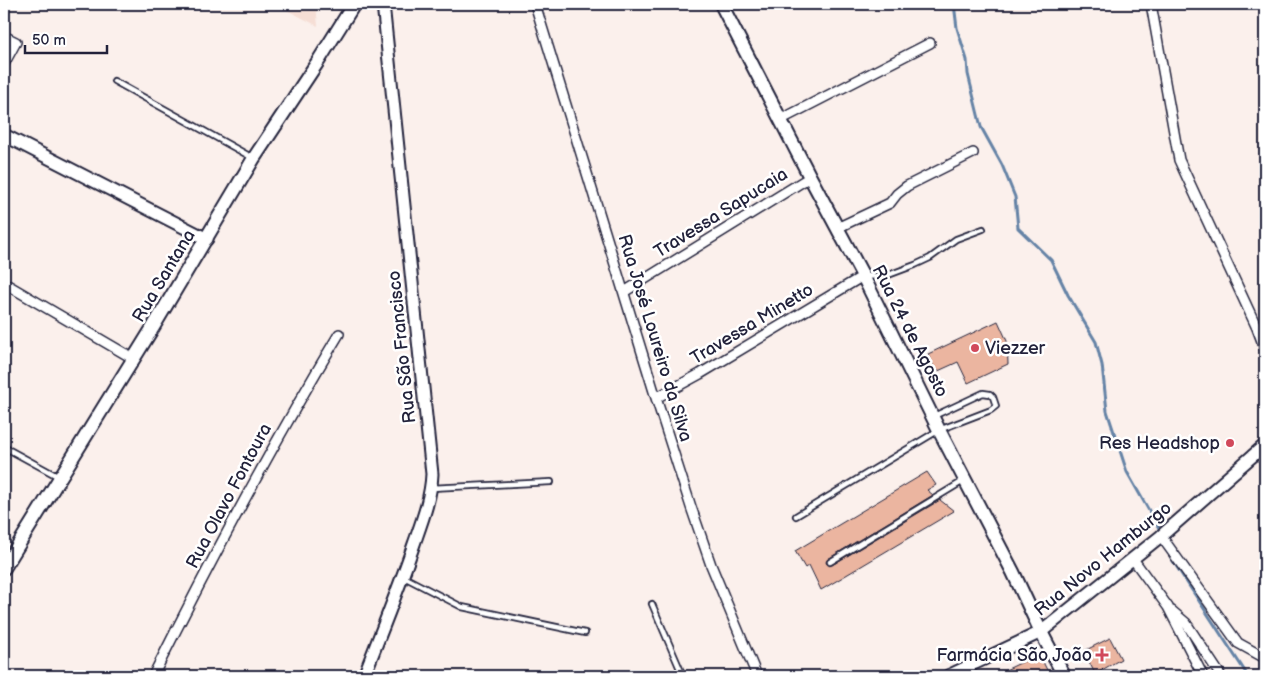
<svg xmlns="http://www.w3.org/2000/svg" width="1269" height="680" font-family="'Balsamiq Sans',sans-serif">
  <rect width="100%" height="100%" fill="#fbf0ec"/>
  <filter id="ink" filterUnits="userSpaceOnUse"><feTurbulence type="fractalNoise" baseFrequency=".02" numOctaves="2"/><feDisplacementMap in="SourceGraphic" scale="10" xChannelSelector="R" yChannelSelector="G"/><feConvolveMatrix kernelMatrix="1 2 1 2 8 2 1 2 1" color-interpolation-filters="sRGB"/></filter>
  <g filter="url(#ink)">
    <path fill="#f6ded5" d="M 275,4 L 316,4 L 318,26 Z"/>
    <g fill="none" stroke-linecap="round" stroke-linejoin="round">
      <path stroke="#6583a6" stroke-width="3" d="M 954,4 L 957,28 L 967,60 L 968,74 L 981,127 L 1002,165 L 1015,197 L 1018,228 L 1051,260 L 1068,295 L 1096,342 L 1102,365 L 1107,411 L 1127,472 L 1160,530
        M 1171,558 L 1248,676"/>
    </g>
    <path fill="#ebb5a0" stroke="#22223b" d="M 998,321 L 1007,341 L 1008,364 L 968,383 L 958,362 L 936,372 L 928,354 Z
      M 927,472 L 936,485 L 927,490 L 933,495 L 828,559 L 826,562 L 827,564 L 832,565 L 940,500 L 954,511 L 821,590 L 809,565 L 805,568 L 795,551 Z
      M 1110,638 L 1121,659 L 1095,674 L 1084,651 Z
      M 1039,654 L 1050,676 L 993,676 Z"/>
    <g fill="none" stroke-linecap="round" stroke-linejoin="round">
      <defs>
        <path id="service" d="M 114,81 L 253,158
          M 866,276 L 883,277 L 915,265 L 930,258 L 956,239 L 983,229
          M 4,447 L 59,477
          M 431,488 L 551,482
          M 796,516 L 939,430 L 991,410 L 996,406 L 993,397 L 990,394 L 983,393 L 934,416
          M 830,562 L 965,480
          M 404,577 L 462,607 L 585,633
          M 652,604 L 683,676"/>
        <path id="minor" d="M 535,4 L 656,398 L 691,507 L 711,565 L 757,676
          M 1151,4 L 1179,160 L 1257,328 L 1265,349
          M 4,36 L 16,42 L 4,64
          M 780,120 L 930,43
          M 837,228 L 890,203 L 897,194 L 907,186 L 973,153
          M 4,283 L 134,359
          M 624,292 L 810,177
          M 656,398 L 700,374 L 863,276
          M 1161,536 L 1238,643 L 1265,658
          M 1133,559 L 1168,607 L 1203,676
          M 1172,611 L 1186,623 L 1221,676
          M 153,676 C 211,560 272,445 339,334"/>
        <path id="tertiary" d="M 4,135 L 207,239
          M 364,676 C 381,632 399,588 414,544 C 422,521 431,498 432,474 L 383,4
          M 948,676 L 1041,632 L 1161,536 L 1265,445"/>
        <path id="secondary" d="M 721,4 L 810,177 L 863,276 L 939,430 L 1013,572 L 1041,632 L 1064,676
          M 4,568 L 152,329 L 254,158 L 319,60 L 354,4"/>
      </defs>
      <use href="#service" stroke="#22223b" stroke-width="8"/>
      <use href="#minor" stroke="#22223b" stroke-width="12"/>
      <use href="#tertiary" stroke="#22223b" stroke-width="15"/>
      <use href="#secondary" stroke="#22223b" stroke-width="16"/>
      <use href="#service" stroke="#fff" stroke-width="4.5"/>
      <use href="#minor" stroke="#fff" stroke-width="9"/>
      <use href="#tertiary" stroke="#fff" stroke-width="11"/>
      <use href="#secondary" stroke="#fff" stroke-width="12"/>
    </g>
  </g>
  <g fill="#d1495b" stroke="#fff" stroke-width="2">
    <circle cx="975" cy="348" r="5"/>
    <circle cx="1230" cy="443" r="5"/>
    <path d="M1099.5 647.5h5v5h5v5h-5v5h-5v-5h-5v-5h5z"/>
  </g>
  <g text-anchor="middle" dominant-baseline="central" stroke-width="5" stroke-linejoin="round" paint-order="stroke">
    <g font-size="18" fill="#22223b" stroke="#fff">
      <text transform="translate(721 213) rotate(-32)">Travessa Sapucaia</text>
      <text transform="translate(164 276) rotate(-59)">Rua Santana</text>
      <text transform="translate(752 324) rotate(-31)">Travessa Minetto</text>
      <text transform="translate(910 331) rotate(63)">Rua 24 de Agosto</text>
      <text transform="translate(655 338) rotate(73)">Rua José Loureiro da Silva</text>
      <text transform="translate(402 347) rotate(-96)">Rua São Francisco</text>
      <text transform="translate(229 496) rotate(-62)">Rua Olavo Fontoura</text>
      <text transform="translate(1103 559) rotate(-39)">Rua Novo Hamburgo</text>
    </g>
    <g font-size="18" fill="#22223b" stroke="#fff" text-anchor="end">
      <text x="985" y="348" text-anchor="start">Viezzer</text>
      <text x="1220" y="443">Res Headshop</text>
      <text x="1092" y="655">Farmácia São João</text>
    </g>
  </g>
  <rect width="1269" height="680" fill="none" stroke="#fff" stroke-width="20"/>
  <rect x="10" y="10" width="1249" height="660" fill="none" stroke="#22223b" stroke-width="2" filter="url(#ink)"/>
  <path d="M25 45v8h82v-8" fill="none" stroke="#22223b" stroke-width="2.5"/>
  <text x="32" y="45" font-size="15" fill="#22223b" stroke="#ffffff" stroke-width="4" paint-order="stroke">50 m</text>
</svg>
